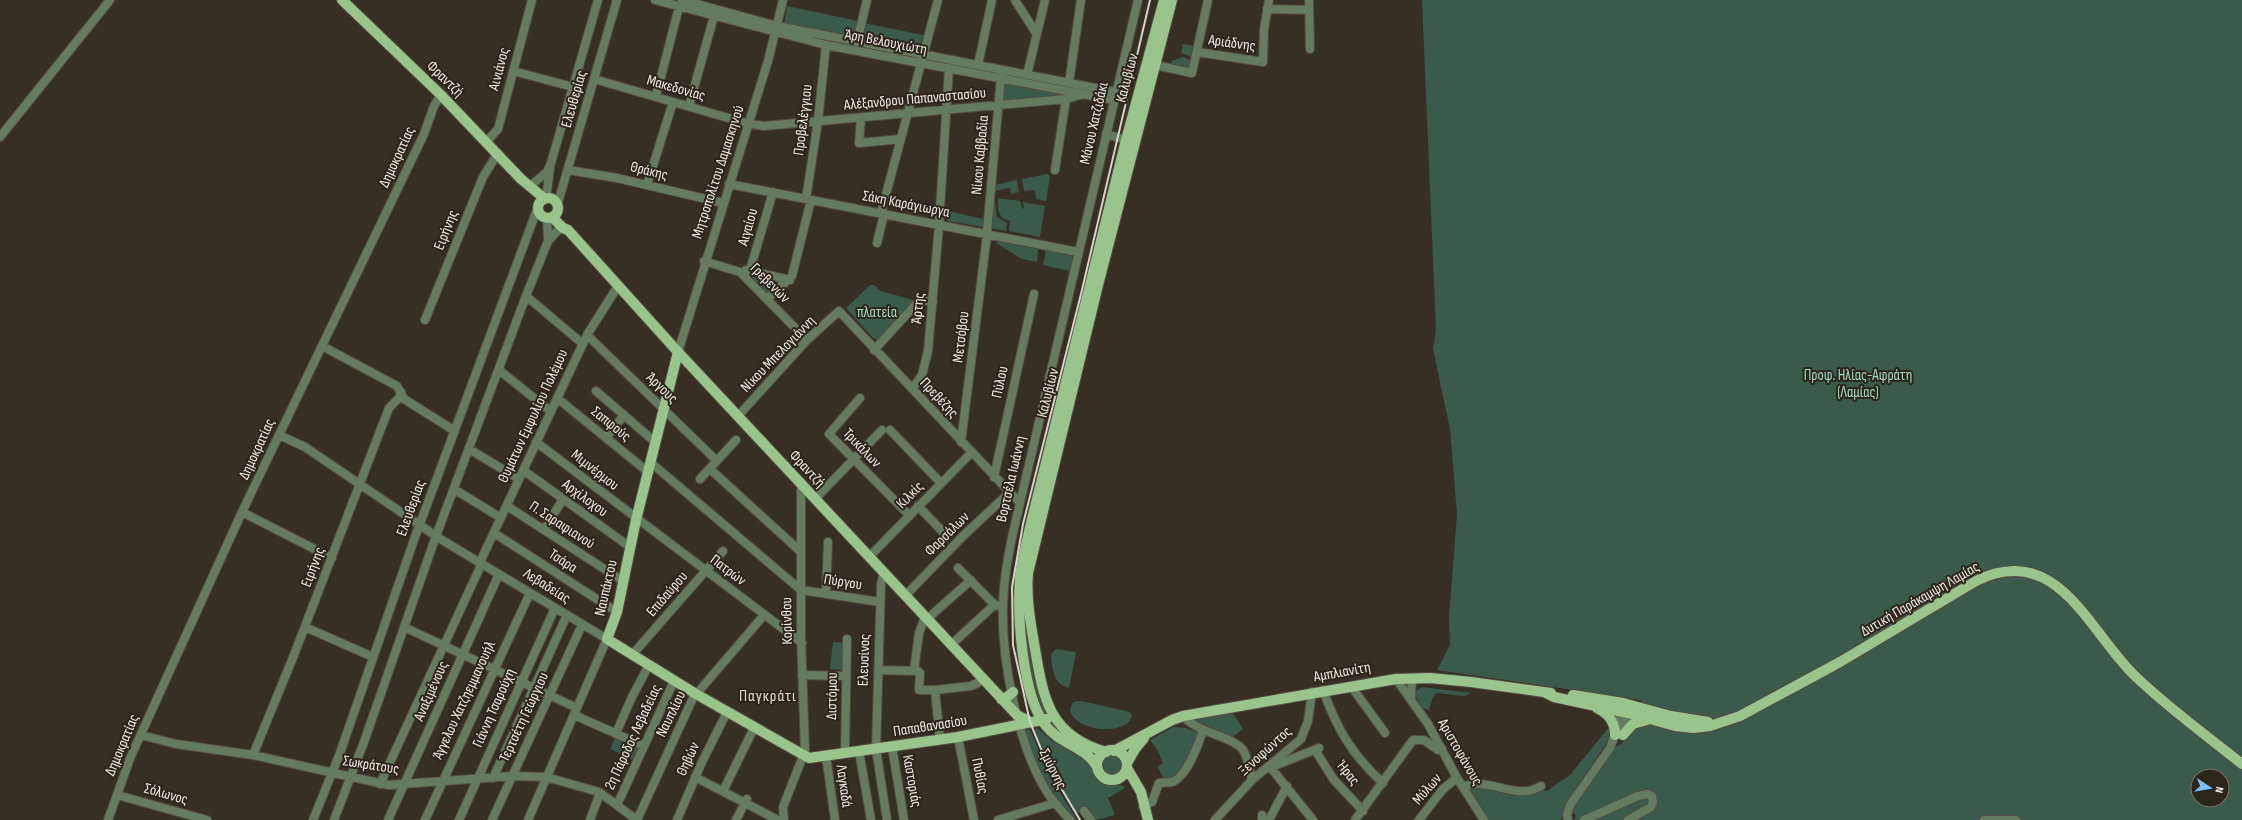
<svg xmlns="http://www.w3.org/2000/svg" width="2242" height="820" font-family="'Sofia Sans Condensed',sans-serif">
  <rect width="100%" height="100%" fill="#372e24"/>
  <path fill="#3a5b4c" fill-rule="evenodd" d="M 1422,0 L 2242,0 L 2242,820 L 1574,820 L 1576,816 L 1573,812 L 1574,805 L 1614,748 L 1622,743 L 1644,709 L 1641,700 L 1437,670 L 1450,645 L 1449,617 L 1457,514 L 1450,429 L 1433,349 L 1436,330 ZM 2198,776 L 2222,776 L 2222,800 L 2198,800 Z
    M 787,6 L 858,21 L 855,37 L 784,24 Z
    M 864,23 L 923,35 L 919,50 L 861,39 Z
    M 1181,44 L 1195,46 L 1192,57 L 1181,53 L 1183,46 Z
    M 1183,57 L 1192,61 L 1190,71 L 1169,66 L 1172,61 Z
    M 1003,81 L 1065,94 L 1064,97 L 1001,103 Z
    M 1047,174 L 1050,176 L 1046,201 L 1036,199 L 1035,190 L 1024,191 L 1022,179 Z
    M 1017,180 L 1019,192 L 1011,194 L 1010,188 L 994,191 L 995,185 Z
    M 994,197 L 997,217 L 1007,223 L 1006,231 L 991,228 Z
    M 998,198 L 1020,201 L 1022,208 L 1024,209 L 1023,202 L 1045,206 L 1040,237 L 1009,231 L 1010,221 C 997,218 998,209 998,198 Z
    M 947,211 L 984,219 L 983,227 L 948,221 Z
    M 997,241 L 1038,249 L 1037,262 L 1022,259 L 996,243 Z
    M 1046,250 L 1073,256 L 1070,271 L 1043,265 Z
    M 750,274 L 781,281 L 764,297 L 748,279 Z
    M 870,285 L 874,285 L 881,291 L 913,300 L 878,340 L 873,338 L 846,308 Z
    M 1025,627 L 1027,627 C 1031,655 1032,693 1050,716 L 1041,712 L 1029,672 Z
    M 833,642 L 846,643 L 845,670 L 830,669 Z
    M 1056,649 L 1076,652 L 1069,688 C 1053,684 1052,668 1051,654 Z
    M 1422,687 L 1471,693 L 1464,696 L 1437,693 L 1433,697 L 1429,710 L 1422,708 L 1414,693 Z
    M 1081,701 L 1126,711 L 1131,713 L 1132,717 C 1123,737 1075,731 1070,710 L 1073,702 Z
    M 1232,712 L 1243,729 L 1233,737 L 1195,720 Z
    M 1610,726 L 1610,738 L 1572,794 L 1561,820 L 1489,820 L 1472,793 L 1470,787 C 1498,788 1516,804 1544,790 L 1547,791 L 1570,775 Z
    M 1173,727 L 1186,728 L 1200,733 L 1185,765 L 1169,780 L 1163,777 L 1158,767 L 1163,763 L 1158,751 L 1150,740 Z
    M 1037,728 L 1051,740 L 1087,761 L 1099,780 L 1124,786 L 1125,788 L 1108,798 L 1115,815 L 1096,820 L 1088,808 L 1077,813 C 1060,787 1045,759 1035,729 Z
    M 1030,729 L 1048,773 L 1077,820 L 1074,820 C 1052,795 1032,763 1025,730 Z
    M 616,736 L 639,747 L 634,760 L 610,749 Z
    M1102 765a10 10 0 1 1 20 0a10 10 0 1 1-20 0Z"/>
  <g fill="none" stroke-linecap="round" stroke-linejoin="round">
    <defs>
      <path id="minor" d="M 655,0 L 826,45 L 1114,100
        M 682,0 L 777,26 L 1116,92
        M 1015,0 L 1036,33
        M 1309,0 L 1310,49
        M 1267,9 L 1309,10
        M 857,42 L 867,0
        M 1197,52 L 1263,62 L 1264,30 L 1269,0
        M 978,65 L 992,0
        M 1155,65 L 1192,73 L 1208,0
        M 513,71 L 573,87
        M 1027,75 L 1045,0
        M 594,79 L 742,122 L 764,126 L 1066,99 L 1084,94
        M 1069,83 L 1081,0
        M 656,96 L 679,7
        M 689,106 L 714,16
        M 861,118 L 859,143 L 901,139
        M 1106,134 L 1126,140
        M 0,137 L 110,0
        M 487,141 L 498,129 L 532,0
        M 568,170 L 617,178 L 723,203
        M 1055,170 L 1066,99
        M 729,184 L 1078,252
        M 647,185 L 673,102
        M 530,186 L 547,172 L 551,163 L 598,0
        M 546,199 L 550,168
        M 806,199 L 818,121 L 826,45
        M 557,206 L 617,0
        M 881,213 L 938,0
        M 547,218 L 548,240
        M 877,243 L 884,214
        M 704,261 L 740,272 L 807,340
        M 746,270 L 790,280
        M 750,270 L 773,192
        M 526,296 L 583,344
        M 767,299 L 792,276 L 811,200
        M 425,320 L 483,177 L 498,153
        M 587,335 L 717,461
        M 322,346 L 397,386 L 404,399 L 455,431
        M 874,350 L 918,302 L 922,300 L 933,302
        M 678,352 L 768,61 L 783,0
        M 499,370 L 550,411
        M 912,389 L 922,375 L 928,351 L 939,225 L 949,68
        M 596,391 L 655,442
        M 557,398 L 648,472
        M 860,398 L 829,434 L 909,515
        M 738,416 L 807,340 L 839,311 L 1020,503
        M 890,430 L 941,483
        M 279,435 L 305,447 L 442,540 L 607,639 L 528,820
        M 606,438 L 624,415
        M 536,442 L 802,643
        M 961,442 L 986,243 L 1001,77
        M 469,449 L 519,479
        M 650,462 L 801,590 L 880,602
        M 710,469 L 801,552
        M 523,470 L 630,547
        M 994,477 L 1034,294
        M 700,479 L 736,440
        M 454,489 L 501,518
        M 815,499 L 882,430
        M 507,506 L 623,581
        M 918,506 L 943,532
        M 242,512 L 332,558
        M 544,530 L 563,499
        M 494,533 L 617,612
        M 869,557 L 971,453
        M 480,562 L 587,335 L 618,286
        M 958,568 L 995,605
        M 884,573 L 881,584 L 876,749 L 887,820
        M 826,594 L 828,542
        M 905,596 L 963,536 L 1009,493
        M 927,619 L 971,580
        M 305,627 L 373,657
        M 404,627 L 577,708
        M 951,645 L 993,606 L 1003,605
        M 632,655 L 723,551
        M 878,670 L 918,671 L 920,673 L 919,690 L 935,690
        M 914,670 L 919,633 L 925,617
        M 802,675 L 846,676
        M 1396,679 L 1428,724 L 1457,778 L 1484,820
        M 1351,686 L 1385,733
        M 1323,690 C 1337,729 1352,755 1383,783
        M 1411,698 L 1412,678
        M 574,715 L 644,746
        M 1183,716 C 1199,734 1233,736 1243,750 C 1248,758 1250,770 1252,780
        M 616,733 L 632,697 L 649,665
        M 141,735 L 176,744 L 253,755 L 388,785 L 512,776 L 546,777 L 599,792 L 637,820
        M 1623,735 L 1629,709
        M 958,737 L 974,820
        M 940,740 L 935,690 L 971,686 L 984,680
        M 892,747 L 904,820
        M 1315,750 L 1334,780 L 1363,811
        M 859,751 L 871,820
        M 845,753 L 847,639
        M 253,755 L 294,655 L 389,408 L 399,398 L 401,392
        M 826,756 L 835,820
        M 1269,768 L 1319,748
        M 1271,768 L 1313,820
        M 695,777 L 778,820
        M 493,778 L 567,615
        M 380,784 L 482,563
        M 725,787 L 754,728
        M 1463,787 C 1488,775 1516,802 1541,786
        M 117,795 L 207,820
        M 617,805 L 674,681
        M 1143,807 L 1152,802 L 1159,783 C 1163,782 1167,783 1172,782 C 1187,777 1198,745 1203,731
        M 1084,811 L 1091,820
        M 1262,815 L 1262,820
        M 108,820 L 131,756 L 242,512 L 424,134 L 434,106 L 441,95
        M 313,820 L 340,753 L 415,537 L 538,207
        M 334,820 L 364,742 L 436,536 L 526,296 L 548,241 L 562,226
        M 388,820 L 499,574
        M 425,820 L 530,593
        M 459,820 L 555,608
        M 492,820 L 582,625
        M 590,820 L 600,793
        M 637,820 L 693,698 L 764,615
        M 677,820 L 702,762 L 727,712
        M 736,820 L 747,799
        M 784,820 L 783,807 L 805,751 L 801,636 L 801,485
        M 998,820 L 1055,803
        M 1070,820 C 1062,811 1053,802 1047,792 C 1018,746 1001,659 1003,605 C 1004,570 1012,536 1020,503 L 1138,0
        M 1215,820 L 1252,780 L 1301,739 L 1308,721 L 1312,692
        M 1269,820 L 1287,786
        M 1355,820 L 1413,740 L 1424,740 L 1438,750 L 1442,749
        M 1419,820 L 1443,789 L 1457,778
        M 1568,820 L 1567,815 L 1570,805 L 1610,748 L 1615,735 L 1622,706
        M 1584,820 L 1638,796 L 1647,794 L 1652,796 L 1653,802 L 1651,807 L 1628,820
        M 1984,820 L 2016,820"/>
      <path id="major" d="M 342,0 L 441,95 L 521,179 L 545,199
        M538 208a10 10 0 1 1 20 0a10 10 0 1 1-20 0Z
        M 552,217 L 563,228 L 568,230 L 678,352 L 1017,715 L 1030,722
        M 678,352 L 636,520 L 617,612 L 607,639 L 696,694 L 809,758 L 958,737 L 1047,719
        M 1546,693 L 1554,697 L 1628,713 L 1675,726 L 1693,728 L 1710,726 L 1740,716 L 1840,662 L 1976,581 C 2057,541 2088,630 2134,675 C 2167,707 2206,735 2242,764
        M 1573,695 L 1623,703 L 1671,716 L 1708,722
        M 1001,699 L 1007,697 L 1013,692
        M 1597,708 C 1609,714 1615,722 1615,735
        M 1623,735 L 1633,724 L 1647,720
        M1097 765a15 15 0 1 1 30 0a15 15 0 1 1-30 0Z
        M 1114,751 L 1172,720 L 1183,716 L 1396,679 L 1430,678 L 1471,682 L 1551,693
        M 1106,752 C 1047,735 1043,696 1034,643 C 1030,620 1026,597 1028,573 L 1098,285 L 1172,0
        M 1127,763 L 1135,749 L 1144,738
        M 1127,768 L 1141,792 L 1148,820
        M 1098,769 C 1088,747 1061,745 1046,726 C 1022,697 1017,614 1020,577 C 1022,559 1027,541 1031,523 L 1126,140 L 1164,0"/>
    </defs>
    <use href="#minor" stroke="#554c43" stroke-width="10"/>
    <use href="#major" stroke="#554c43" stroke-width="12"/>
    <use href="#minor" stroke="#657b60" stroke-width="8"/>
    <use href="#major" stroke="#99c58d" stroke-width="10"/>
    <path stroke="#d8d2cb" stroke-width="2" d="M 1080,820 L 1048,766 L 1030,722 L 1013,645 L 1012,587 L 1023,524 L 1081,294 L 1150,0"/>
  </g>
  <g text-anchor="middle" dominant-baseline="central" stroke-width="4" stroke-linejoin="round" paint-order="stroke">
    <g font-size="15" fill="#f1ece5" stroke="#2d241a">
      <text transform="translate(886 42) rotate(11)">Άρη Βελουχιώτη</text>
      <text transform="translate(1232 43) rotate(8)">Αριάδνης</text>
      <text transform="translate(499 69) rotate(-75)">Αινιάνος</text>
      <text transform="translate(1127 78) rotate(-75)">Καλυβίων</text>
      <text transform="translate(445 79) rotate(44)">Φραντζή</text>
      <text transform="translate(676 88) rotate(16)">Μακεδονίας</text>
      <text transform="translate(574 99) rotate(-74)">Ελευθερίας</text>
      <text transform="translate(915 99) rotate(-5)">Αλέξανδρου Παπαναστασίου</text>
      <text transform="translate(803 120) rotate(-83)">Προβελέγγιου</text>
      <text transform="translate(1094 123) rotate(-77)">Μάνου Χατζιδάκι</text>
      <text transform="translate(980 155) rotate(-85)">Νίκου Καββαδία</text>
      <text transform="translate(397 157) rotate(-65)">Δημοκρατίας</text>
      <text transform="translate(649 171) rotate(14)">Θράκης</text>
      <text transform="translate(718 172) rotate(-72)">Μητροπολίτου Δαμασκηνού</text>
      <text transform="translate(906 204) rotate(11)">Σάκη Καράγιωργα</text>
      <text transform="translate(748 227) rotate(-74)">Αιγαίου</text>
      <text transform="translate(446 230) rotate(-68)">Ειρήνης</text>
      <text transform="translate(770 283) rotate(45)">Γρεβενών</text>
      <text transform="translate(918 308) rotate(-84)">Άρτης</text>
      <text transform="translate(961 337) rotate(-83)">Μετσόβου</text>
      <text transform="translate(778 354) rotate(-46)">Νίκου Μπελογιάννη</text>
      <text transform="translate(1000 382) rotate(-78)">Πύλου</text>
      <text transform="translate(662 388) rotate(44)">Άργους</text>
      <text transform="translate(1048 393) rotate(-76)">Καλυβίων</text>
      <text transform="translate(939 398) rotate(47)">Πρεβέζης</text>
      <text transform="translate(533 416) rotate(-65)">Θυμάτων Εμφυλίου Πολέμου</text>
      <text transform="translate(611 424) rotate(39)">Σαπφούς</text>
      <text transform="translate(862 448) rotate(46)">Τρικάλων</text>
      <text transform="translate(257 449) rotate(-65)">Δημοκρατίας</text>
      <text transform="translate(807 469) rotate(47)">Φραντζή</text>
      <text transform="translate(595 470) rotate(38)">Μιμνέρμου</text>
      <text transform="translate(1011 479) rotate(-77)">Βορτσέλα Ιωάννη</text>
      <text transform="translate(910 495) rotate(-45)">Κιλκίς</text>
      <text transform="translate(585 498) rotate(36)">Αρχίλοχου</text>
      <text transform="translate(411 508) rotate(-70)">Ελευθερίας</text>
      <text transform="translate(562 525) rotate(33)">Π. Σαραφιανού</text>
      <text transform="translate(947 534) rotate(-45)">Φαρσάλων</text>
      <text transform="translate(563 561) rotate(33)">Τσάρα</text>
      <text transform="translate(313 567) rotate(-69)">Ειρήνης</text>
      <text transform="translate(728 570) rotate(37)">Πατρών</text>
      <text transform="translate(843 582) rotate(9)">Πύργου</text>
      <text transform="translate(547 586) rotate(32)">Λεβαδείας</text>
      <text transform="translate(606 588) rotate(-77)">Ναυπάκτου</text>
      <text transform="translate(667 594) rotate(-49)">Επιδαύρου</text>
      <text transform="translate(1920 599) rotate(-30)">Δυτική Παράκαμψη Λαμίας</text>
      <text transform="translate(787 621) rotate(-91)">Κορίνθου</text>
      <text transform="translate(864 660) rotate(-88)">Ελευσίνος</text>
      <text transform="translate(1342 672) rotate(-10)">Αμπλιανίτη</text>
      <text transform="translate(431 691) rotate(-66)">Αναξιμένους</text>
      <text transform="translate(832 696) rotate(-89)">Διστόμου</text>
      <text transform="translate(464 700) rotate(-65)">Άγγελου Χατζηεμμανουήλ</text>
      <text transform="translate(494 708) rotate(-66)">Γιάννη Τσαρούχη</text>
      <text transform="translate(671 714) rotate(-64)">Ναυπλίου</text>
      <text transform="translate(524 717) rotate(-65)">Τερτσέτη Γεώργιου</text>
      <text transform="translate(930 726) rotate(-9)">Παπαθανασίου</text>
      <text transform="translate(633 737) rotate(-65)">2η Πάροδος Λεβαδείας</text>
      <text transform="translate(122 745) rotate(-67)">Δημοκρατίας</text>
      <text transform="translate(1265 751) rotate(-42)">Ξενοφώντος</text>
      <text transform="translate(1460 752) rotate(60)">Αριστοφάνους</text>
      <text transform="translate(688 759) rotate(-65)">Θηβών</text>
      <text transform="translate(371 765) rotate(9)">Σωκράτους</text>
      <text transform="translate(1053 769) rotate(63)">Σμύρνης</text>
      <text transform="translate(1348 773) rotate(51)">Ήρας</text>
      <text transform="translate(980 776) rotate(79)">Πυθίας</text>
      <text transform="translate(912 781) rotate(80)">Καστοριάς</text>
      <text transform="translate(844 786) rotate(82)">Λαγκαδά</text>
      <text transform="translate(1427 789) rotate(-49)">Μύλων</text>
      <text transform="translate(166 794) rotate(16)">Σόλωνος</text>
    </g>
    <g font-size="15" fill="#9fdfc2" stroke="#2d241a">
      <text x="877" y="312">πλατεία</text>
      <text x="1858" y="375">Προφ. Ηλίας-Αφράτη<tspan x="1858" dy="17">(Λαμίας)</tspan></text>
    </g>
    <g font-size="16" letter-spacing="1" fill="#e5dacd" stroke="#2d241a">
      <text x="768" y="696">Παγκράτι</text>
    </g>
  </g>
  <g transform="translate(2210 788) rotate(102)"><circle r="19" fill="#2d241a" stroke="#7b746b"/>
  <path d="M0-3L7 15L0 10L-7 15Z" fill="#7abff8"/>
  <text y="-6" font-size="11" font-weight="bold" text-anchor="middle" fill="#f1ece5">N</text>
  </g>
</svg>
